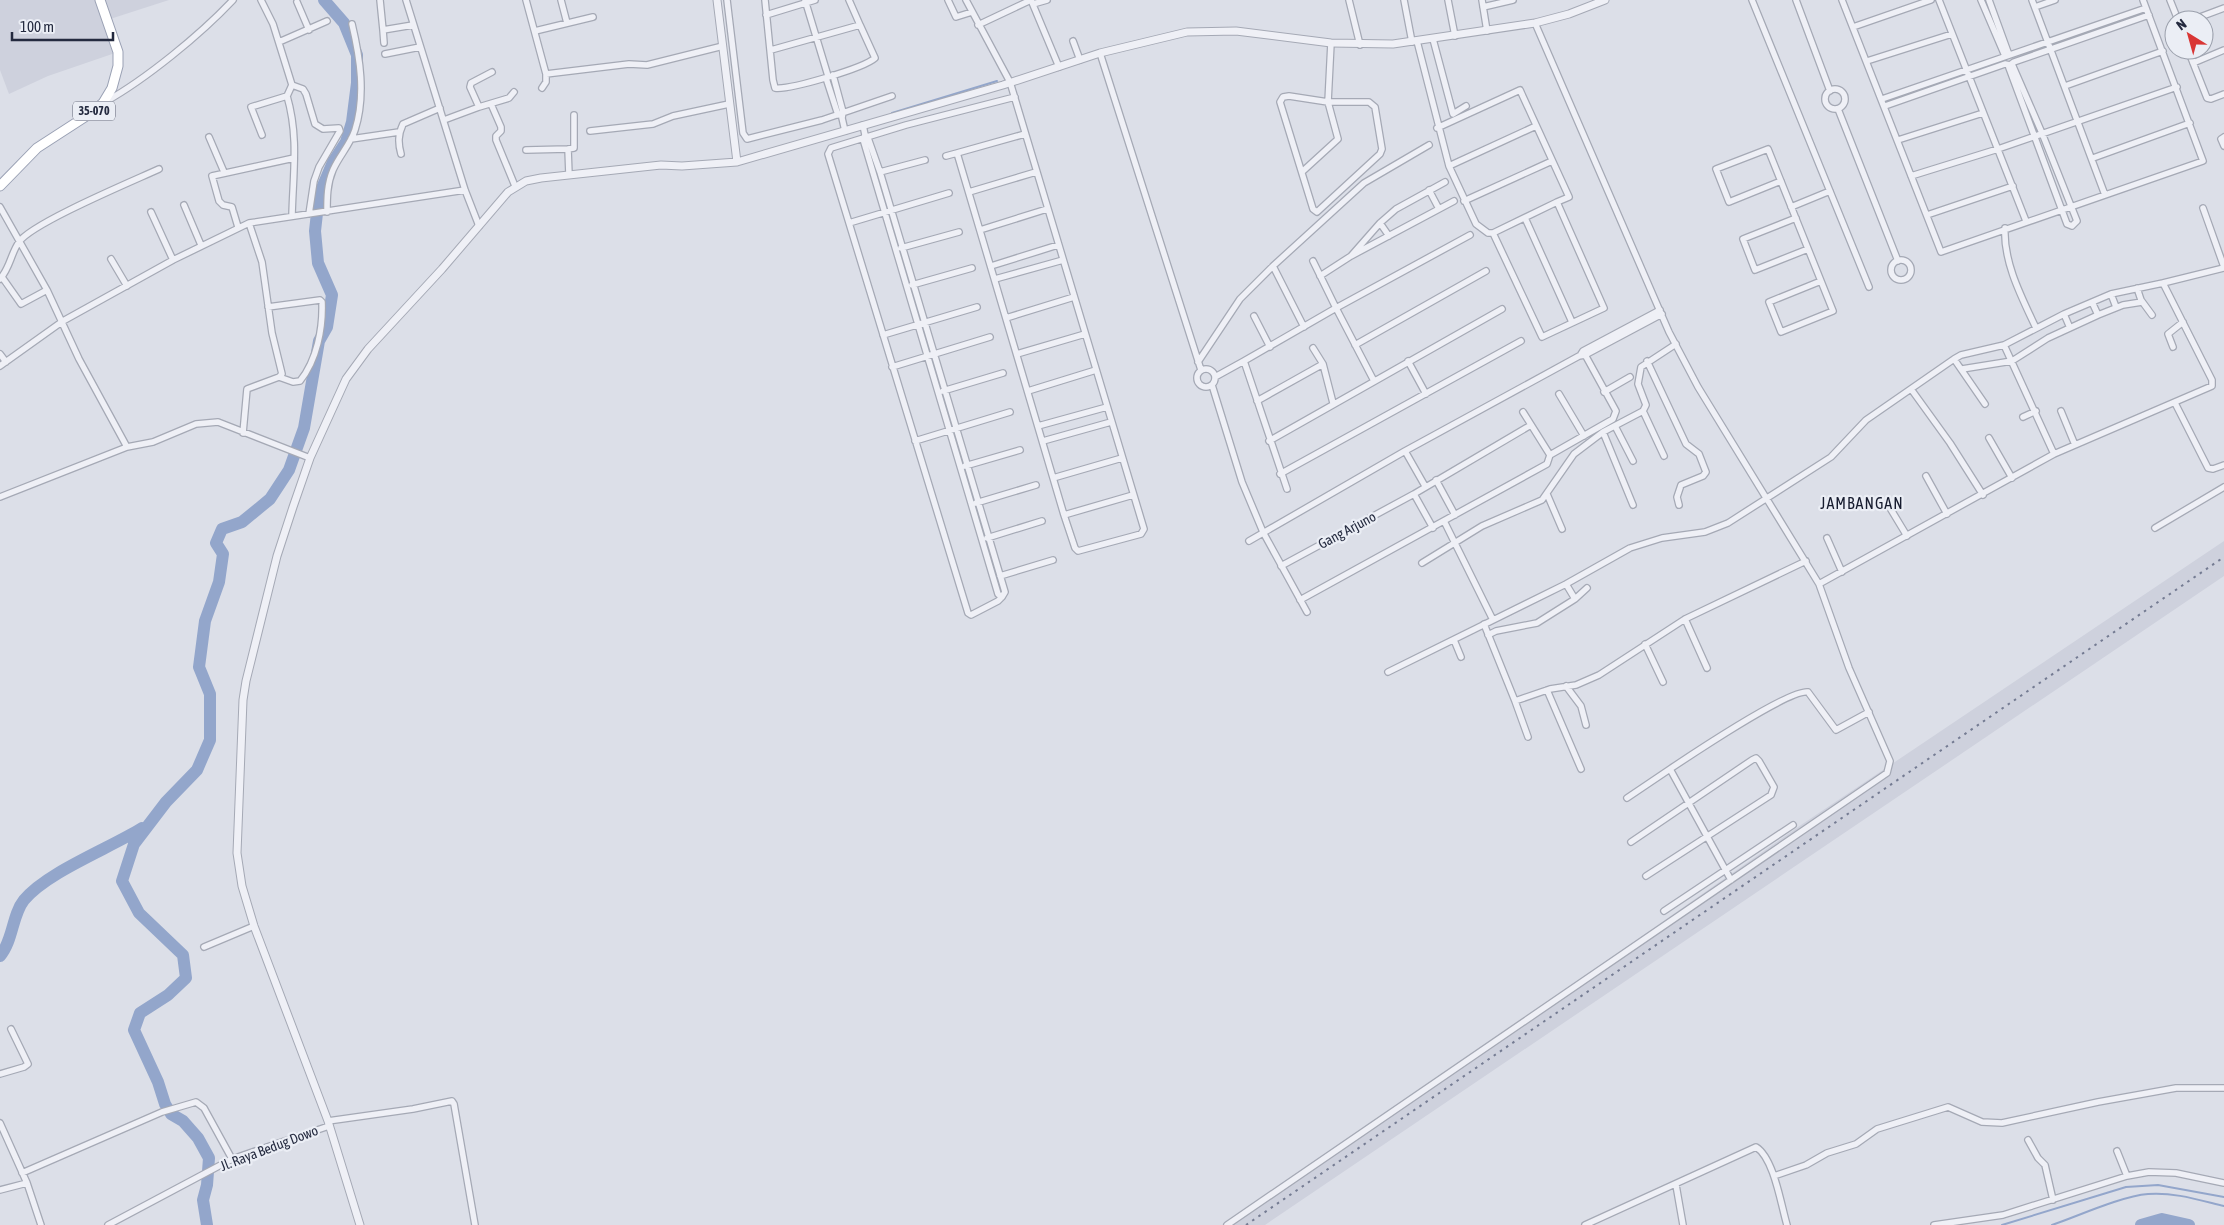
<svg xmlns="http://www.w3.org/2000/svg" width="2224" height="1225" font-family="'Asap Condensed',sans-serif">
  <rect width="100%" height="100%" fill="#dcdfe8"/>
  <path fill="#ced1dd" d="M 0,0 L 169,0 L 107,20 L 118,52 L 48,76 L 9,94 L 0,70 Z
    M 2224,541 L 2224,576 L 1265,1225 L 1228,1225 L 1801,825 Z"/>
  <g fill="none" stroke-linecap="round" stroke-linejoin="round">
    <path stroke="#93a6cb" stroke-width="2" d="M 892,113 L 997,81
      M 2002,1225 L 2126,1187 L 2158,1185 L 2224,1197
      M 2052,1225 C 2078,1216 2122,1196 2148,1194 C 2174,1192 2199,1200 2224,1206"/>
    <path stroke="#93a6cb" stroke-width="12" d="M 0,956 C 13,941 12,915 24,900 C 47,872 110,848 142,828
      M 207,1225 L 203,1200 L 207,1185 L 209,1158 L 198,1138 L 183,1121 L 171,1114 L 165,1104 L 158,1082 L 134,1030 L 140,1013 L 168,995 L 186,978 L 183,955 L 139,913 L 122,881 L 134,844 L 166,802 L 197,770 L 210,740 L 210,694 L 199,667 L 205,621 L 219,582 L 223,554 L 216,543 L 222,529 L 242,522 L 270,499 L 289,470 L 304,428 L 319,341 L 327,327 L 332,295 L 318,263 L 315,231 L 319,195 L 333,162 L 346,142 L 352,122 L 357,83 L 357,55 L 344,23 L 324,0
      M 2141,1225 L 2162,1219 L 2189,1225"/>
    <defs>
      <path id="minor" d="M 261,0 L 273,24 L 292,85 L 287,96 L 251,107 L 262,135
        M 380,0 L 383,30 L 413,25
        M 406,0 L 465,190 L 479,226
        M 526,0 L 546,74 L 629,64 L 647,65 L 723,46
        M 561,0 L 567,23
        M 727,0 L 743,133 L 747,139 L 822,120 L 892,96
        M 765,0 L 773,80 L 775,88 C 790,90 864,68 875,58 L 860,25 L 771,50
        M 805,0 L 828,76
        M 849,0 L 860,25
        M 948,0 L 956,17 L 972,12
        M 966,0 L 1010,82 L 1144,529 L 1141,534 L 1078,551 L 1075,548 L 1064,515 L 957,153 L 1025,134
        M 1031,0 L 1059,67
        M 1349,0 L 1360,45
        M 1404,0 L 1412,42
        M 1448,0 L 1455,36
        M 1482,0 L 1487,31
        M 1752,0 L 1869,287
        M 1796,0 L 1830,91
        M 1842,0 L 1941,252 L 2203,161 L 2143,0
        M 1939,0 L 2026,221
        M 1981,0 L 2005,56
        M 1989,0 L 2009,55
        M 2032,0 L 2105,195
        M 2170,0 L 2178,20
        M 297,2 L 309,30
        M 1033,4 L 1047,0
        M 1483,7 L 1513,0
        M 2035,7 L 2055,0
        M 766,15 L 815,0
        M 2192,20 L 2224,8
        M 978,25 L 1031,0
        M 1853,27 L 1931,0
        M 383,30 L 384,43
        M 535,31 L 593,17
        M 1433,39 L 1453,114 L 1466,106
        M 1073,41 L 1080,60
        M 1417,41 L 1449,166 L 1476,224 L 1488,233 L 1493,233 L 1542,337 L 1604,308 L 1557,202 L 1569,197 L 1520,90 L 1437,128
        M 279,42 L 327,21
        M 2188,50 L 2207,98 L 2211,99 L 2224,94
        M 1100,53 L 1201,370
        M 385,54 L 420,47
        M 1867,61 L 1952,34
        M 2193,63 L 2224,50
        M 2008,65 L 2067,224 L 2072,226 L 2077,221 L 2042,133 L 2012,64
        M 492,72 L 471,83 L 470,87 L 479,107 L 509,98 L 514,92
        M 833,75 L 843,112 L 842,118 L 845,131
        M 826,78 L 838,115
        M 292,85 L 303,89 L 306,94 L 315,124 L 323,129 L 339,128 L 340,131 L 319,167 L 314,181 L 309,214
        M 2065,86 L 2163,51
        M 542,88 L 546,82 L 546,74
        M1825 99a10 10 0 1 1 20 0a10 10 0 1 1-20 0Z
        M 287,96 C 299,137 293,174 292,216
        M 1289,96 L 1328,102 L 1369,102 L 1375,107 L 1382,149 L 1380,154 L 1317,212 L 1313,209 L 1280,102 L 1283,97 Z
        M 1882,99 L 2146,8
        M 105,102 C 146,79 200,35 233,0
        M 491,104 L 501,127 L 501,131 L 496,136 L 496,140 L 515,186
        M 1885,106 L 2005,64 L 2010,65 L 2014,62 L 2149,15
        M 1838,109 L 1898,261
        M 444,120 L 479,107
        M 863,125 L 865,135 L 863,139 L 998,594 L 1002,597 L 1005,592 L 989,538 L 880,172 L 868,138 L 865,135
        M 590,131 L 653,124 L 673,116 L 729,104
        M 209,137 L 224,172
        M 2224,137 L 2221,139 L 2224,146
        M 351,139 L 399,132
        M 1898,140 L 1983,113
        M 526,150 L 568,149
        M 401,154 C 398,143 398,135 403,124 L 440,108
        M 946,156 L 957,153
        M 2093,158 L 2190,123
        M 1449,166 L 1536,126
        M 1303,171 L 1338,139 L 1328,102 L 1331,43
        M 880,172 L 925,160
        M 569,175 L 568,149 L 574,148 L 574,115
        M 1911,176 L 1998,149 L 2177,87
        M 1781,181 L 1729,202 L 1716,169 L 1768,149 L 1833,311 L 1781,332 L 1769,302 L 1821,281
        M 1429,190 L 1439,209
        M 969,192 L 1036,172
        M 1464,201 L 1552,161
        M 184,205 L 201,245
        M 0,207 L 47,290 L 79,359 L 127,447 L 153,442 L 196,424 L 218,422 L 310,458
        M 1791,207 L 1830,191
        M 2203,208 L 2224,267
        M 151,212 L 173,260
        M 327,212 C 327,198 327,184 333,170 C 339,156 350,145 355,130 C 366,95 360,58 352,24
        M 1927,215 L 2013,186
        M 1525,218 L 1572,322
        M 1796,218 L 1743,239 L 1755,270 L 1808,249
        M 249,223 L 262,262 L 272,333 L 282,374 L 279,377
        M 849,223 L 949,193
        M 1380,223 L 1396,209 L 1445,182
        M 238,227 L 232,207 L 223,205 L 219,201 L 212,176 L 294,158
        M 2005,228 C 2003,262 2022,298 2036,328
        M 980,230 L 1047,209
        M 1493,233 L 1557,202
        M 901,248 L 959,232
        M 1351,256 L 1454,201
        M 111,259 L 127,286
        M1891 270a10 10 0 1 1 20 0a10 10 0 1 1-20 0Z
        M 991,266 L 1058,245
        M 1273,266 L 1304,327
        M 1320,276 L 1351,256 L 1380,223 L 1389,236
        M 2,277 L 21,304 L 47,290
        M 0,279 C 10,268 11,253 19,242 C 32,223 133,181 159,169
        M 995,279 L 1063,260
        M 2163,283 L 2224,268
        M 912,285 L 972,268
        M 2137,288 L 2141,300 L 2152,315
        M 2111,294 L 2116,307
        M 2092,302 L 2098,315
        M 2064,314 L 2070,328
        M 1254,316 L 1270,347
        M 1006,318 L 1074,297
        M 883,335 L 977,307
        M 1355,345 L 1486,271
        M 2004,345 L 2054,454
        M 2173,347 L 2168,334 L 2183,322
        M 1313,348 L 1323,364 L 1333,403
        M 0,354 L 6,362
        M 1017,354 L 1085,334
        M 1581,354 L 1583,351 L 1660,310
        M 1954,359 L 1985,404
        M 1408,361 L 1426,394
        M 1647,361 L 1686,444 L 1699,454 L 1706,472 L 1703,476 L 1681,485 L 1677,497 L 1679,505
        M 1198,362 L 1240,299 L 1273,266 L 1364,183 L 1429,145
        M 0,366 L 63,321 L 173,260 L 249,223 L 465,190
        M 892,367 L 990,337
        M 1962,369 L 2012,361 L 2048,338 L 2098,315 L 2123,305 L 2142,302
        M1197 378a9 9 0 1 1 18 0a9 9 0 1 1-18 0Z
        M 1215,377 L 1244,361
        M 1374,381 L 1336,308 L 1470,235
        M 1212,385 L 1242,482 L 1263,532 L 1307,612
        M 1911,389 L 1950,443 L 1983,495
        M 943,391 L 1003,373
        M 1028,391 L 1096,370
        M 1604,392 L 1630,377
        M 1559,394 L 1584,436
        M 1257,401 L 1323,364
        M 2175,403 L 2208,468 L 2213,469 L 2224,465
        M 1643,411 L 1664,456
        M 2061,411 L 2075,445
        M 2023,417 L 2036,411
        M 1038,426 L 1107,407
        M 1615,426 L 1633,461
        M 1603,432 L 1633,505
        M 243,433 L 247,389 L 279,377 L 293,382 L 300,381 C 317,360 323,328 322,302 L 320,300 L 268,307
        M 1989,438 L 2012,478
        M 915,441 L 1010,412
        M 1043,441 L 1111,422
        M 1269,441 L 1502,309
        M 1405,451 L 1425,486
        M 1550,455 L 1613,419 L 1616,411 L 1583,351
        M 965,466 L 1020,450
        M 1280,474 L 1521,341
        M 1926,476 L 1947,514
        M 1053,478 L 1122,458
        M 1436,480 L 1455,515
        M 1287,489 L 1244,361 L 1336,308 L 1313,261
        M 1414,494 L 1433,528
        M 1547,494 L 1562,529
        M 0,497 L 127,447
        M 976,503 L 1036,485
        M 1887,503 L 1907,536
        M 1064,515 L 1133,495
        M 1444,521 L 1493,620
        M 2155,528 L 2224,487
        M 987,538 L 1042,521
        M 1827,538 L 1842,572
        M 1249,541 L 1405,451 L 1579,356 L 1585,355 L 1662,314
        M 1422,563 L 1482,526 L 1542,500 L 1574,454 L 1603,432 L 1643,411 L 1646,405 L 1638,384 L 1641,367 L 1676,344
        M 1281,566 L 1414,494 L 1531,425
        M 1000,576 L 1053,560
        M 1566,584 L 1575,599 L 1587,588
        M 1002,597 L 998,601 L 971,615 L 968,613 L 828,154 L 831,148 L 906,125 L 1015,97
        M 1300,600 L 1547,464 L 1550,455 L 1523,412
        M 1685,619 L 1707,668
        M 1484,624 L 1515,701 L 1550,689 L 1576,685 L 1599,675 L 1685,619 L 1806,561
        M 1488,635 L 1496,631 L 1537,623 L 1575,599
        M 1454,640 L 1461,657
        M 1645,644 L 1663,682
        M 1388,672 L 1566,584 L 1630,548 L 1662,538 L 1705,532 L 1728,523 L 1831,457 L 1866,420 L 1954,359 L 1961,355 L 2004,345 L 2064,314 L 2111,294 L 2163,283 L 2212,380 L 2212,386 L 2054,454 L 1819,584
        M 1566,686 L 1581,706 L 1586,725
        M 1547,690 L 1581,769
        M 1515,701 L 1528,737
        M 1670,769 C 1691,755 1790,689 1808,692 L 1836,730 L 1869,712
        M 1627,798 L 1670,769 L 1731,880
        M 1631,842 L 1752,760 L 1756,758 L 1759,761 L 1774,787 L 1771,795 L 1646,876
        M 1664,911 L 1793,825
        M 204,947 L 254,926
        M 0,1074 L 24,1067 L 28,1064 L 11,1029
        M 328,1121 L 413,1109 L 452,1101 L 454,1104 L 475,1225
        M 0,1123 L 27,1183 L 41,1225
        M 2028,1140 L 2038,1158 L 2045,1165 L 2053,1200
        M 2117,1151 L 2127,1176
        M 22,1173 L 162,1112 L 196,1102 L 204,1108 L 232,1159
        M 1774,1176 L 1806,1165 L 1827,1153 L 1856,1144 L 1877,1129 L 1948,1107 L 1982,1122 L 2002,1123 L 2098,1102 L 2176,1088 L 2224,1088
        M 1676,1185 L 1683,1225
        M 0,1190 L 27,1183
        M 108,1225 L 232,1159 L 329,1126
        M 1227,1225 L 1887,773 L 1890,761 L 1849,668 L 1819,584 L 1698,387 L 1669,332 L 1535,23
        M 1585,1225 L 1756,1147 C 1774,1158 1781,1205 1787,1225
        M 1934,1225 L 2003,1215 L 2127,1176 L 2149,1172 L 2176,1173 L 2224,1183"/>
      <path id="tertiary" d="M 717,0 L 737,162
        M 360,1225 L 328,1121 L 254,926 L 242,886 L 237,853 L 243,700 L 246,681 L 277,556 L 293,507 L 310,458 L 346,379 L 368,349 L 442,269 L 508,192 L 526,181 L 541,178 L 661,165 L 682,166 L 737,162 L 1003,85 L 1100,53 L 1187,32 L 1236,31 L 1331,43 L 1393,44 L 1535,23 L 1569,14 L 1605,0"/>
      <path id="primary" d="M 0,186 L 37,148 L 91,113 L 103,103 L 112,88 L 118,66 L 118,52 L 100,0"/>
    </defs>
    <use href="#minor" stroke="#a5a9b5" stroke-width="8"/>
    <use href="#tertiary" stroke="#a5a9b5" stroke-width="9"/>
    <use href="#primary" stroke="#9aa1b4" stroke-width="11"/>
    <use href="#minor" stroke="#eff0f6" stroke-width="5.5"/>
    <use href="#tertiary" stroke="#eff0f6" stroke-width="7"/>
    <use href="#primary" stroke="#fff" stroke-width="9"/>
    <path stroke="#747b92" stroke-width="2" stroke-dasharray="2.5 5" stroke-linecap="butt" d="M 1246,1225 L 2224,557"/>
  </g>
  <g text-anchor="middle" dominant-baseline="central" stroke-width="4.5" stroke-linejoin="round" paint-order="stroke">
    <rect fill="#ebeef5" stroke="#606576" stroke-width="1" x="73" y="101.5" width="42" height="19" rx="4"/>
    <g font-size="12" font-weight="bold" fill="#242a3f">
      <text x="94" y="111">35-070</text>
    </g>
    <g font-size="14" fill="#242a3f" stroke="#ebeef5">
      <text transform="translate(1347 530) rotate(-28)">Gang Arjuno</text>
      <text transform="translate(269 1148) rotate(-21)">Jl. Raya Bedug Dowo</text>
    </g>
    <g font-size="16" letter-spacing="1" fill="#171c2f" stroke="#ebeef5">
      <text x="1862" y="503">JAMBANGAN</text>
    </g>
  </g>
  <g transform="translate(2189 35) rotate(323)"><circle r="24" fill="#ebeef5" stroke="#9ba0ac"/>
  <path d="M0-4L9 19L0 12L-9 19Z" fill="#d93534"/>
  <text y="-8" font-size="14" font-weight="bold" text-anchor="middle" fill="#242a3f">N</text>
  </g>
  <path d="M12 32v8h101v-8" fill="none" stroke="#242a3f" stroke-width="2.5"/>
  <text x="20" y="32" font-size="15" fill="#242a3f" stroke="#ebeef5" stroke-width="4" paint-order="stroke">100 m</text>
</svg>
